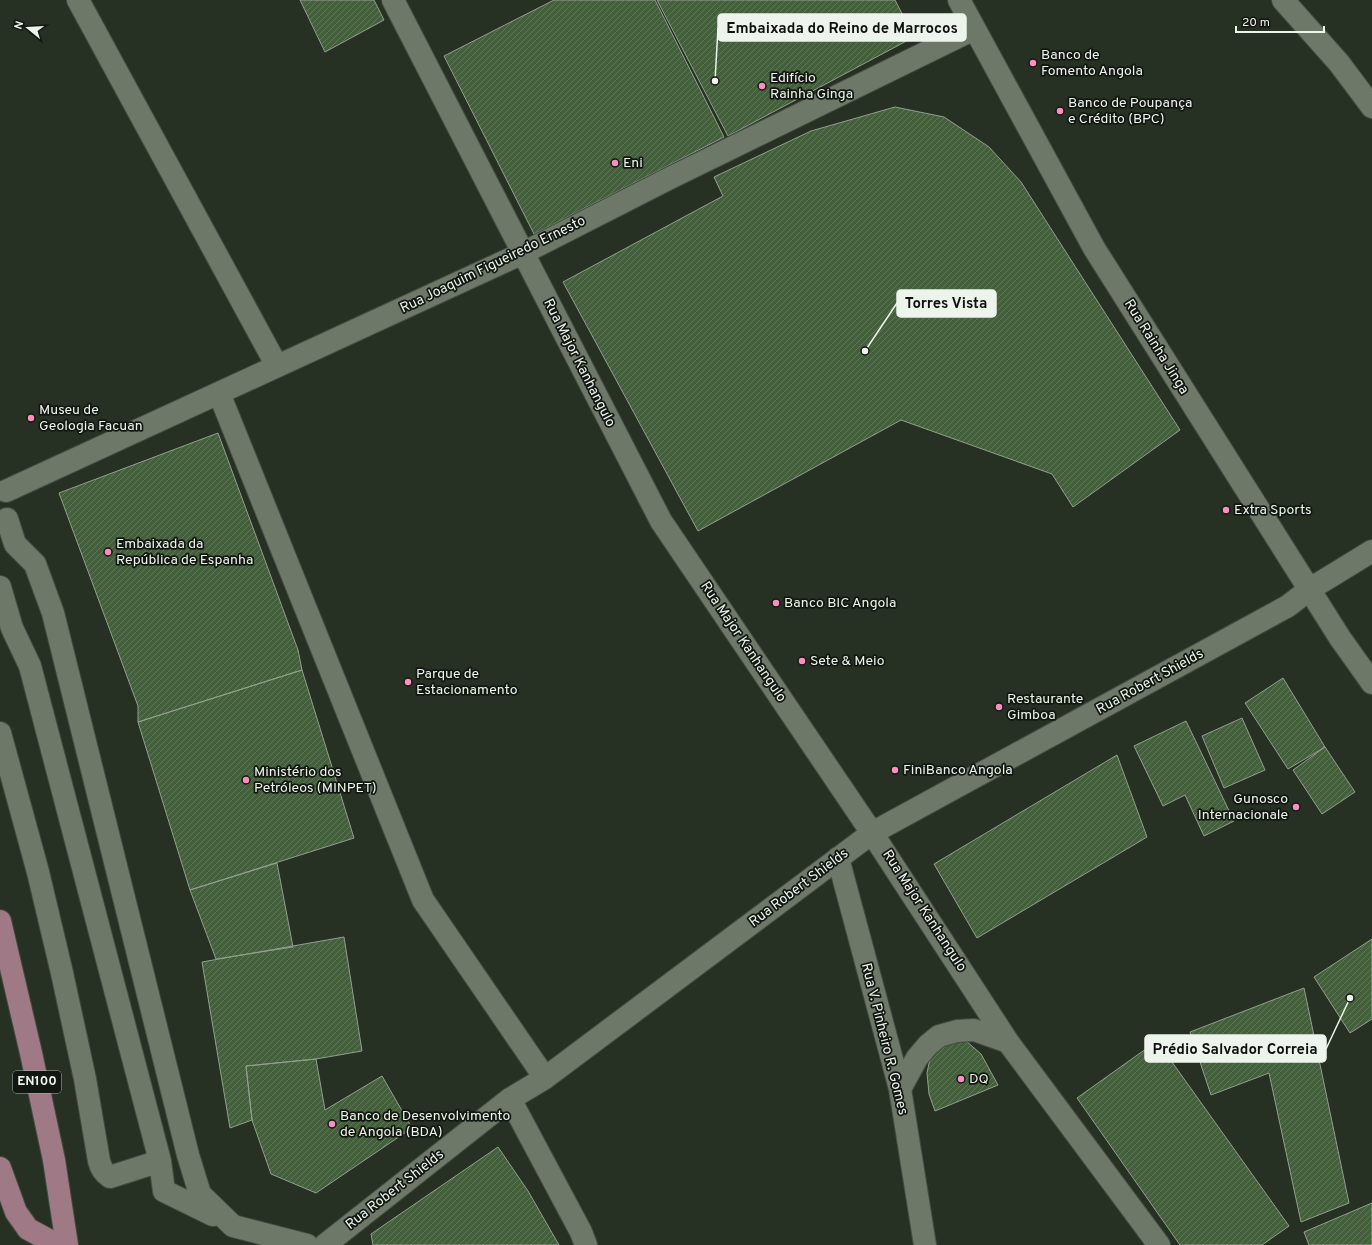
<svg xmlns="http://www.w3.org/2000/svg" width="1372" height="1245" font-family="Overpass,sans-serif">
  <defs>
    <pattern id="building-hatch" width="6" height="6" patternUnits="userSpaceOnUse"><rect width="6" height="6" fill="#445f3c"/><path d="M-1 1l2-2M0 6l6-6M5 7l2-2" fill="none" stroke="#5f7758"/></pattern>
  </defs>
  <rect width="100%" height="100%" fill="#263023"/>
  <path fill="url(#building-hatch)" stroke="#939f8f" d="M 300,0 L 374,0 L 384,20 L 325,52 Z
    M 554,0 L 655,0 L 724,137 L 534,234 L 444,56 Z
    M 657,0 L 895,0 L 914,37 L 728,136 Z
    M 895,107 L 944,117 L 989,147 L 1021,182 L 1180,430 L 1073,507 L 1052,474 L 901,420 L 698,531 L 563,282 L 723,196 L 714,177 L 811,131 Z
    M 218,433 L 298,650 L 302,670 L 138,722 L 138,706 L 59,493 Z
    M 302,670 L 354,838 L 190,890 L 138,722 Z
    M 1283,678 L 1325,747 L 1288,769 L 1245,703 Z
    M 1242,718 L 1265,770 L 1224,788 L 1202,736 Z
    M 1186,721 L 1234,821 L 1204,836 L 1185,795 L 1163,806 L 1134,746 Z
    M 1325,747 L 1355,792 L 1322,814 L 1293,770 Z
    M 1117,755 L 1147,837 L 977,938 L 934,864 Z
    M 277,863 L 293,947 L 216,959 L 190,890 Z
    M 344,937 L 362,1051 L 316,1059 L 246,1066 L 252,1120 L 230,1128 L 202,962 Z
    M 1372,939 L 1372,1019 L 1350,1033 L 1314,977 Z
    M 1304,988 L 1349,1203 L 1301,1222 L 1269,1073 L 1211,1095 L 1190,1032 Z
    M 946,1041 L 966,1041 L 981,1054 L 998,1085 L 935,1111 L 929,1094 L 927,1073 L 931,1054 Z
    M 1157,1041 L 1289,1226 L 1262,1245 L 1180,1245 L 1077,1098 Z
    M 316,1059 L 325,1110 L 382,1076 L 412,1128 L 316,1193 L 271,1174 L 252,1120 L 246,1066 Z
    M 498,1147 L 528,1191 L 559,1245 L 373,1245 L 371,1234 Z
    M 1372,1203 L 1372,1245 L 1309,1245 L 1304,1232 Z"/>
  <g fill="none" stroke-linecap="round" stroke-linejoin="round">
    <defs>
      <path id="minor" d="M 78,0 L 277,366
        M 393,0 L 661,521 L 872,833 L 1008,1042 L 1159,1245
        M 959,0 L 1094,248 L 1340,638 L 1372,683
        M 1283,0 L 1339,63 L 1372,107
        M 219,393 L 423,900 L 545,1078
        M 6,491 L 523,253 L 670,178 L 974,29
        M 7,519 L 15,544 L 35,564 L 53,613 L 188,1155 L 200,1194 L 233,1226 L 307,1245
        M 0,587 L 12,628 L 30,666 L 160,1161 L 164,1191 L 213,1215
        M 0,733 L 38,872 L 62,973 L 85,1079 L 99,1161 C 101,1168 103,1172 110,1177 L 160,1161
        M 838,858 L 900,1089 L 925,1245
        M 900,1089 L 917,1058 L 928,1045 L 939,1036 L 957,1031 L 974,1030 L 1008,1042
        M 510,1099 L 581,1232 L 586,1245
        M 325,1245 L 510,1099 L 545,1078 L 872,833 L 1288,606 L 1310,589 L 1372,551"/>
      <path id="major" d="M 0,921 L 31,1053 L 54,1160 L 67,1245
        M 0,1168 L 16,1212 L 28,1229 L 58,1245"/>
    </defs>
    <use href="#minor" stroke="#444d42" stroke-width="24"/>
    <use href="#major" stroke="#444d42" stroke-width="24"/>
    <use href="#minor" stroke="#6d7869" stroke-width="22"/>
    <use href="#major" stroke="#9f7985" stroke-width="22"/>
  </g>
  <g fill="#fd8ec0" stroke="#121711" stroke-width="1.5">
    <circle cx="1033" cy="63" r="4"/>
    <circle cx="762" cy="86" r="4"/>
    <circle cx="1060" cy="111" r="4"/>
    <circle cx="615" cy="163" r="4"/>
    <circle cx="31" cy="418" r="4"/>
    <circle cx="1226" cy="510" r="4"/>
    <circle cx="108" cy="552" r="4"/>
    <circle cx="776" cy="603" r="4"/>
    <circle cx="802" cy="661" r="4"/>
    <circle cx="408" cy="682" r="4"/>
    <circle cx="999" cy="707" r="4"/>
    <circle cx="895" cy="770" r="4"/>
    <circle cx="246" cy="780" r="4"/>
    <circle cx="1296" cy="807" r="4"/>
    <circle cx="961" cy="1079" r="4"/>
    <circle cx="332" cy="1124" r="4"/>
  </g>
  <g text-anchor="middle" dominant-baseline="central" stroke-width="3.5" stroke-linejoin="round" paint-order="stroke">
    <rect fill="#121711" stroke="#abb2aa" stroke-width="1" x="13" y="1071" width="48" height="22" rx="3"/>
    <g font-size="13" font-weight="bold" fill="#edf4eb">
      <text x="37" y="1082">EN100</text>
    </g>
    <g font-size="14" fill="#edf4eb" stroke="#121711" text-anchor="start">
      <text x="1041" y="55">Banco de<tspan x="1041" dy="16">Fomento Angola</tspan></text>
      <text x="770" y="78">Edifício<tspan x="770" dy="16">Rainha Ginga</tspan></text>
      <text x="1068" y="103">Banco de Poupança<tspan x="1068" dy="16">e Crédito (BPC)</tspan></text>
      <text x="623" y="163">Eni</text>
      <text x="39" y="410">Museu de<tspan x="39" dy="16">Geologia Facuan</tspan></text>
      <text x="1234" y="510">Extra Sports</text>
      <text x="116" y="544">Embaixada da<tspan x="116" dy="16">República de Espanha</tspan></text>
      <text x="784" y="603">Banco BIC Angola</text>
      <text x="810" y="661">Sete &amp; Meio</text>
      <text x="416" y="674">Parque de<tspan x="416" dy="16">Estacionamento</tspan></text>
      <text x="1007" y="699">Restaurante<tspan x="1007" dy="16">Gimboa</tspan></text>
      <text x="903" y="770">FiniBanco Angola</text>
      <text x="254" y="772">Ministério dos<tspan x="254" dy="16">Petróleos (MINPET)</tspan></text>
      <text x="1288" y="799" text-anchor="end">Gunosco<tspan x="1288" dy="16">Internacionale</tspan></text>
      <text x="969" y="1079">DQ</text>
      <text x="340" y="1116">Banco de Desenvolvimento<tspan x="340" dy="16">de Angola (BDA)</tspan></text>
    </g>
    <g font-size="14" fill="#edf4eb" stroke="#121711">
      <text transform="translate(493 265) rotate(-26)">Rua Joaquim Figueiredo Ernesto</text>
      <text transform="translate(1156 347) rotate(58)">Rua Rainha Jinga</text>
      <text transform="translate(579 363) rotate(63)">Rua Major Kanhangulo</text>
      <text transform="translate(743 642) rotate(56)">Rua Major Kanhangulo</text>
      <text transform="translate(1150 682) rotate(-29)">Rua Robert Shields</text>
      <text transform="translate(799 888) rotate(-37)">Rua Robert Shields</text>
      <text transform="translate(924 911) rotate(57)">Rua Major Kanhangulo</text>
      <text transform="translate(884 1039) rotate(76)">Rua V. Pinheiro R. Gomes</text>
      <text transform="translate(395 1190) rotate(-38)">Rua Robert Shields</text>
    </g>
  </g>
  <path fill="none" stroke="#edf4eb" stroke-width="1.5" d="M715 81L718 28M865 351L897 303M1350 998L1326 1049"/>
  <g fill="#edf4eb" stroke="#121711" stroke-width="1.5">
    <circle cx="715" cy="81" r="4"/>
    <circle cx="865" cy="351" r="4"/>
    <circle cx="1350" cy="998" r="4"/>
  </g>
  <g fill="#edf4eb" stroke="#edf4eb" stroke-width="1.5">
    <rect x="718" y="14" width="248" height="27" rx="4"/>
    <rect x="897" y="290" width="99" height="27" rx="4"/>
    <rect x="1145" y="1035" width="181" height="27" rx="4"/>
  </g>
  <g font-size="15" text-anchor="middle" font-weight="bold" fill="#111">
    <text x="842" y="33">Embaixada do Reino de Marrocos</text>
    <text x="946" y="308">Torres Vista</text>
    <text x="1235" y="1054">Prédio Salvador Correia</text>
  </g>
  <g transform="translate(28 28) rotate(288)" stroke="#121711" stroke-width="3" paint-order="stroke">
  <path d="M0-3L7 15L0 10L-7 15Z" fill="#edf4eb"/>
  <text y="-6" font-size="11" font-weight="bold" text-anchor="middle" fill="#edf4eb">N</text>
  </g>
  <path d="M1236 26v6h88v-6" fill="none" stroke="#edf4eb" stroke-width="2"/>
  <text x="1242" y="26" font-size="12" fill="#edf4eb" stroke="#121711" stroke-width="3" paint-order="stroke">20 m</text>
</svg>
